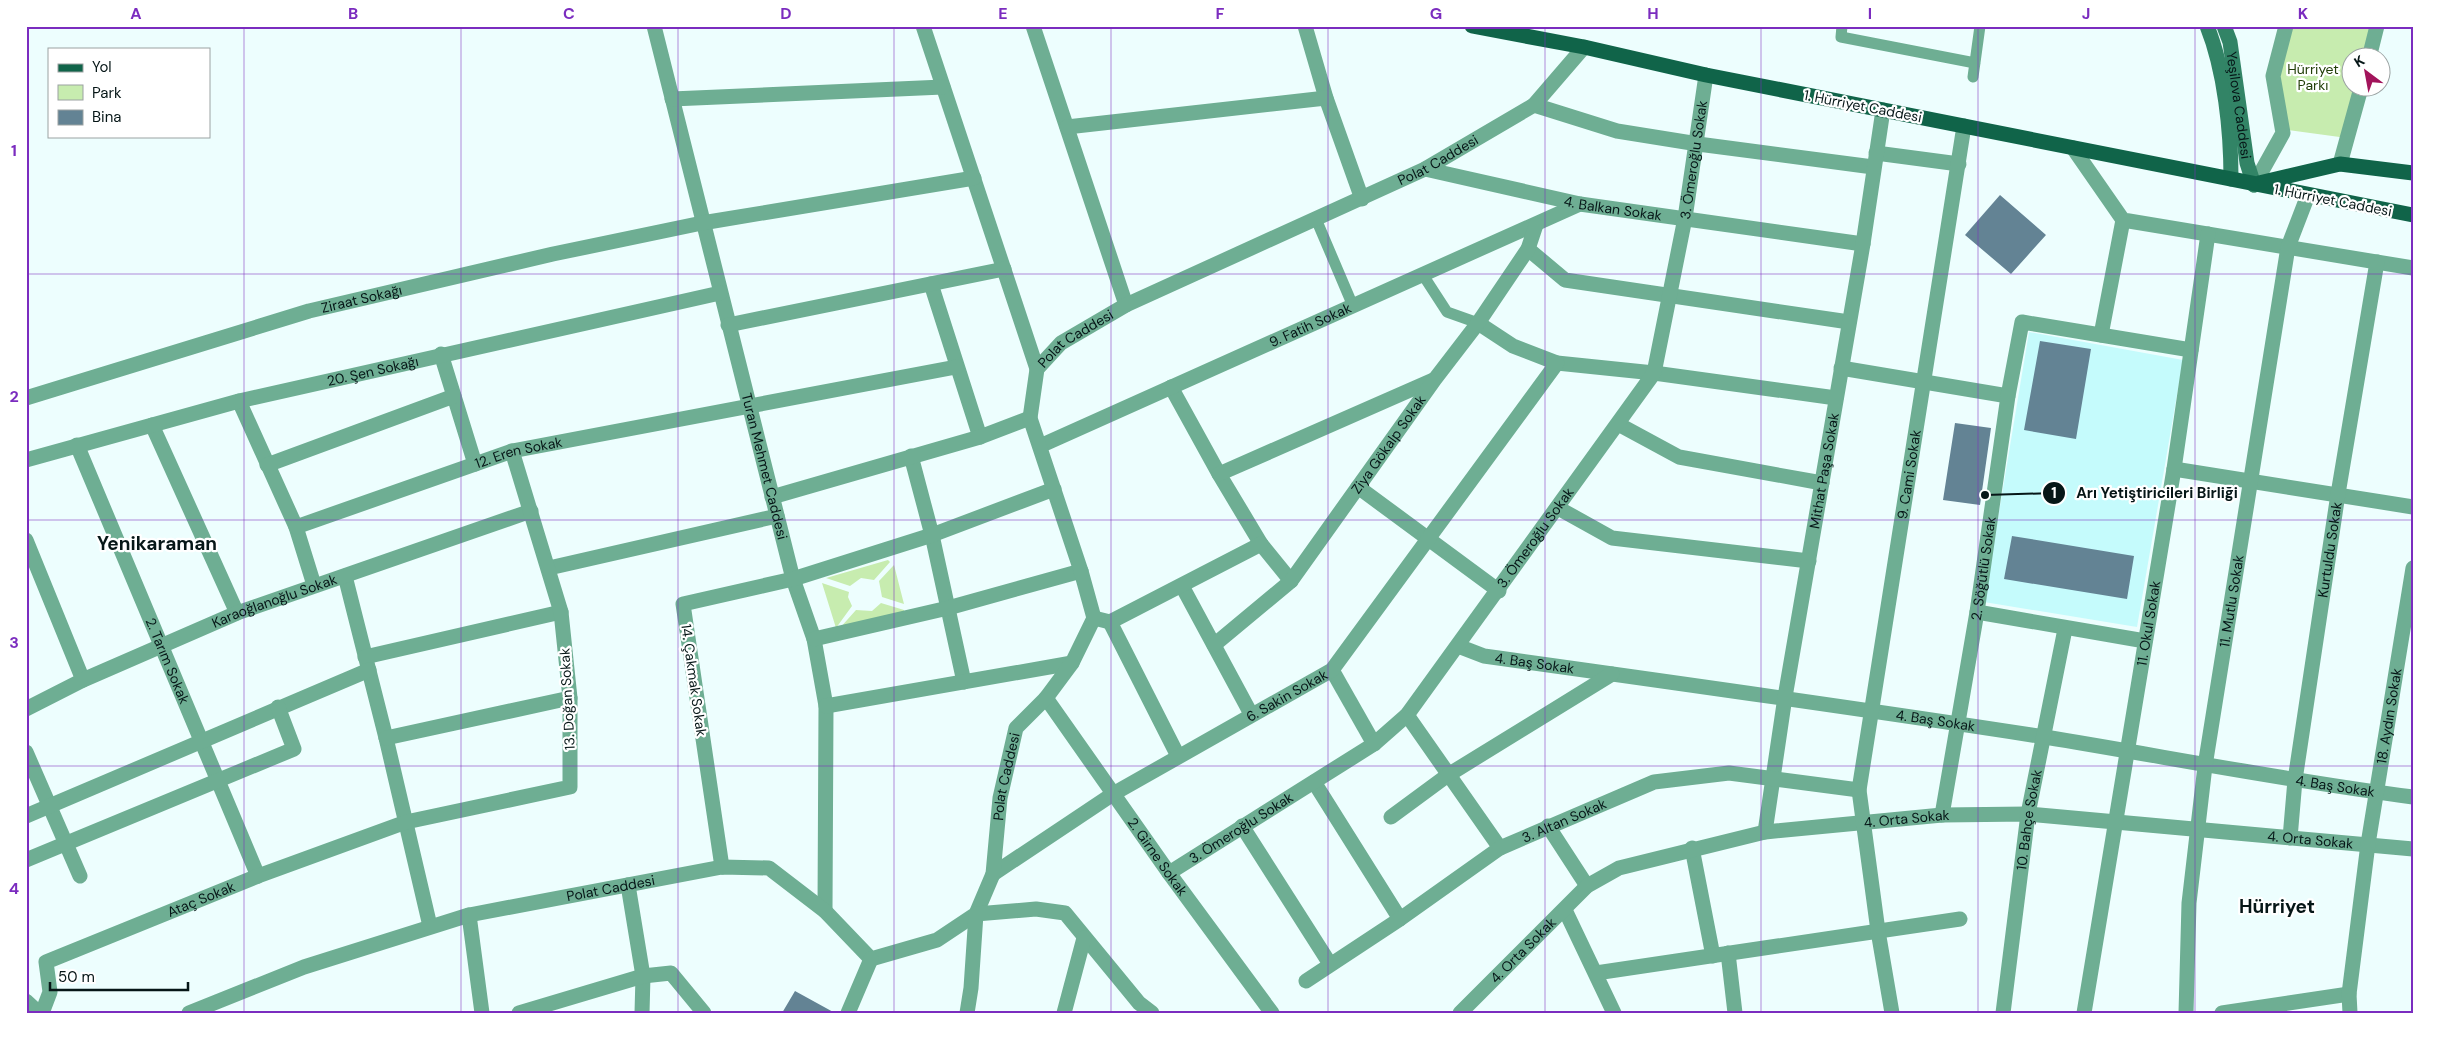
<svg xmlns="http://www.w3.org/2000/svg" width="2439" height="1039" font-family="'DM Sans',sans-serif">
  <rect width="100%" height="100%" fill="#edfefe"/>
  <path fill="#c5fbfc" d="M 2029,332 L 2183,360 L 2137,627 L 1984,602 Z"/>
  <path fill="#c7ecaf" d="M 2286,26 L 2377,26 L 2369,57 L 2352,58 L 2352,88 L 2361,88 L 2347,138 L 2288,130 L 2273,76 Z
    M 888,560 L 890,562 L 874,580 L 861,578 L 850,586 L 826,578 Z
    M 894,565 L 904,604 L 882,597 L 879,581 Z
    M 822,583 L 849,592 L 848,597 L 852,606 L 836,628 Z
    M 881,603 L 904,610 L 904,612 L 839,629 L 856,610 L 872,611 Z"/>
  <path fill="#638394" d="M 2000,195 L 2046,235 L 2011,274 L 1965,235 Z
    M 2040,341 L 2091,349 L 2076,439 L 2024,430 Z
    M 1955,423 L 1991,428 L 1980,505 L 1943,500 Z
    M 2012,536 L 2134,556 L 2127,599 L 2004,579 Z
    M 795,991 L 835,1013 L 782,1013 Z"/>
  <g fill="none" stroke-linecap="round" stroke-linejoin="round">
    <path stroke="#6eae93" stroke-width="11" d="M 1842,26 L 1841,37 L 1975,63
      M 1973,77 L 1980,26
      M 1316,219 L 1353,306
      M 1423,275 L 1447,312 L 1478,323"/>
    <g stroke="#6eae93" stroke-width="15">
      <path id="s1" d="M 654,26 L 793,579 L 814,639 L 826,706 L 825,911"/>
      <path d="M 923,26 L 1037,369"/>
      <path d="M 1033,26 L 1126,305"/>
      <path d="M 1305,26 L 1326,98 L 1362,199"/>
      <path d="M 2369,58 L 2377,26"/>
      <path d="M 672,99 L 943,87"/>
      <path d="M 1534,105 L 1617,131 L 1698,144 L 1873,167"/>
      <path d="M 1067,127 L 1326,98"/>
      <path d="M 2073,148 L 2123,220 L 2413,268"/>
      <path d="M 1876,153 L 1959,164"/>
      <path d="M 2340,164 L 2361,88"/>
      <path id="s2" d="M 1425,169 L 1580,204 L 1863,244"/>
      <path d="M 2254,185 L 2283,133 L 2273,76 L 2286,26"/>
      <path d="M 1528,249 L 1565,280 L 1849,322"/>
      <path d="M 931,284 L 980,437"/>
      <path d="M 1478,323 L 1513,346 L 1557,363 L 1654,373 L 1836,398"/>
      <path d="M 728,325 L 1004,269"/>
      <path d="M 2101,335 L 2123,220"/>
      <path d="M 441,354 L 475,464"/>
      <path d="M 1841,368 L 2008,396"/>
      <path d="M 1171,387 L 1219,474 L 1261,544 L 1291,581"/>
      <path id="s3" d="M 26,398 L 309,311 L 553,254 L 702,223 L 974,178"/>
      <path d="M 239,401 L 296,527 L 314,585"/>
      <path d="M 1618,424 L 1679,457 L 1822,483"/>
      <path d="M 152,425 L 237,613"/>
      <path id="s4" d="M 77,445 L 258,876"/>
      <path id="s5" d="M 1040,446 L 1580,204"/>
      <path d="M 911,456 L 932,535 L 964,682"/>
      <path id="s6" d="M 26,460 L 239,401 L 720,293"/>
      <path d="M 267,465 L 454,396"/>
      <path d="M 2174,469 L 2413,507"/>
      <path d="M 1219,474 L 1433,380"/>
      <path d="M 1358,487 L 1499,591"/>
      <path d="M 772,497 L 980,437 L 1030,418"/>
      <path d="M 1558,508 L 1612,538 L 1809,561"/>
      <path id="s7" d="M 296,527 L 512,451 L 956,367"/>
      <path d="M 26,540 L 83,680"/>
      <path d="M 549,568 L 777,516"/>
      <path d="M 345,576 L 386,738 L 430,926"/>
      <path d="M 1182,586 L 1251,714"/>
      <path d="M 1977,612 L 2145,641"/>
      <path d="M 1094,618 L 1110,622 L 1261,544"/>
      <path d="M 1110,622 L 1178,756"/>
      <path d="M 814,639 L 948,608 L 1081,571"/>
      <path id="s8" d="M 1214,645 L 1291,581 L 1435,379 L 1478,323 L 1528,249 L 1536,225"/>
      <path id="s9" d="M 1458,646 L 1484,656 C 1671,682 1858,708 2045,737 C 2167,757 2289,781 2413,797"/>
      <path d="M 365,657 L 561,612"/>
      <path d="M 1332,670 L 1374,744"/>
      <path id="s10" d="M 1046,698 L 1169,873 L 1272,1013"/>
      <path d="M 826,706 L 1072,663"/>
      <path id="s11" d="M 26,709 L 83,680 L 237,613 L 531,511"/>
      <path d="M 1407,715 L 1500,848"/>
      <path d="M 386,738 L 570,698"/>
      <path d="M 26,752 L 80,876"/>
      <path d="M 1314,782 L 1400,919"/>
      <path id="s12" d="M 1942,815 L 1977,612 L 2008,396 L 2022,322 L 2191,350"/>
      <path d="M 26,816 L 369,670"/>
      <path d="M 1391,817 L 1448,775 L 1612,674"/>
      <path d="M 1242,826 L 1330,964"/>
      <path d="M 1548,826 L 1587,886"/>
      <path id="s13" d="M 1765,832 L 1785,697 L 1863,244 L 1883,110"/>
      <path id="s14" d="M 2290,838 L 2295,780 L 2338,494 L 2377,262"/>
      <path d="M 1692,848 L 1713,956"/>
      <path d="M 26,860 L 294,749 L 278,707"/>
      <path d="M 722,867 L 683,604 L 793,579 L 932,535 L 1054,489"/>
      <path id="s15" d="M 1169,873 L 1374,744 L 1407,715 L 1654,373 L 1685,218 L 1706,75"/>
      <path id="s16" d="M 993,874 L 1113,794 L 1332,670 L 1557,363"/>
      <path d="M 628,885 L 643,976 L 642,1013"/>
      <path d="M 1565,910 L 1614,1013"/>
      <path d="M 469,915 L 482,1013"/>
      <path d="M 1728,953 L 1735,1013"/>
      <path d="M 1596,973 L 1960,919"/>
      <path id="s17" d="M 1306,981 L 1400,919 L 1500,848 L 1654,782 L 1729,773 L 1859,790"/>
      <path d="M 26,1001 L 39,1013"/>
      <path id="s18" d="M 42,1013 L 50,992 L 46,962 L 258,876 L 406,822 L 570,787 L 570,698 L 561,612 L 512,451"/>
      <path id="s19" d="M 189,1013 L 304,967 L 469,915 L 722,867 L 769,868 L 825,911 L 871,959 L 937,940 L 976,914 L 993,874 L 1000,798 L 1016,728 L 1046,698 L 1072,663 L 1094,618 L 1081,571 L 1030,418 L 1037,369 L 1061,343 L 1126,305 L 1425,169 L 1534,105 L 1584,47"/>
      <path d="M 519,1013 L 643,976 L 671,973 L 704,1013"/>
      <path d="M 848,1013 L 871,959"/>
      <path d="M 967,1013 L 971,988 L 976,914 L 1036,909 L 1065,913 L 1139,1003 L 1152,1013"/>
      <path d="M 1064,1013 L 1084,938"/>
      <path id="s20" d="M 1460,1013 L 1587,886 L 1619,868 L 1765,832 L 1942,815 L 2028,814 L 2413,849"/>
      <path id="s21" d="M 1892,1013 L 1878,931 L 1859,790 L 1964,126"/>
      <path id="s22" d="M 2003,1013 L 2028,814 L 2065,629"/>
      <path id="s23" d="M 2084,1013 L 2174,469 L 2208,234"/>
      <path id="s24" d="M 2186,1013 L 2189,903 L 2205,766 L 2288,247 L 2308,195"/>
      <path d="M 2222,1013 L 2349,994"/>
      <path id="s25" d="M 2350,1013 L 2349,994 L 2368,844 L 2413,568"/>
    </g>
    <g stroke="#328466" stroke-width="15">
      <path d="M 2207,26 C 2225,71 2231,131 2231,179"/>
      <path id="s26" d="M 2224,26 L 2230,42 L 2247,163 L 2254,185"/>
    </g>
    <path stroke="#106449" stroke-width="15" d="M 1472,26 L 1584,47 L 1706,75 L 2413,215
      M 2259,183 L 2340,164 L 2413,173"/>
  </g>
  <path fill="none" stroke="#7b2cbf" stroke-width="1" stroke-opacity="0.55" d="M 244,26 L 244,1013M 461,26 L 461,1013M 678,26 L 678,1013M 894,26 L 894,1013M 1111,26 L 1111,1013M 1328,26 L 1328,1013M 1545,26 L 1545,1013M 1761,26 L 1761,1013M 1978,26 L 1978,1013M 2195,26 L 2195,1013M 26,274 L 2413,274M 26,520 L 2413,520M 26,766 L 2413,766"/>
  <g text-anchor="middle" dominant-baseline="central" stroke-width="4.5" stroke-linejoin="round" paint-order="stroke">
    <g font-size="14" fill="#233f09" stroke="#fff">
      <text x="2313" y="69">Hürriyet<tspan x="2313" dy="16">Parkı</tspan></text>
    </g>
    <g font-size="14" fill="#061617" stroke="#fff">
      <text stroke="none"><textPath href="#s26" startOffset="81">Yeşilova Caddesi</textPath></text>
      <text transform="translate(1863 106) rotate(11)">1. Hürriyet Caddesi</text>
      <text stroke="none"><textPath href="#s19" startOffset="1896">Polat Caddesi</textPath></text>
      <text stroke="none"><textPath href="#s15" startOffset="925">3. Ömeroğlu Sokak</textPath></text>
      <text transform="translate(2333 200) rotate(11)">1. Hürriyet Caddesi</text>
      <text stroke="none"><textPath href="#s2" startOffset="192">4. Balkan Sokak</textPath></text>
      <text stroke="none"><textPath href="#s3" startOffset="350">Ziraat Sokağı</textPath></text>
      <text stroke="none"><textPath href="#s5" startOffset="296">9. Fatih Sokak</textPath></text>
      <text stroke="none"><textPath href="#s19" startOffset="1491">Polat Caddesi</textPath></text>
      <text stroke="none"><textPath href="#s6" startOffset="358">20. Şen Sokağı</textPath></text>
      <text stroke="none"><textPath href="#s8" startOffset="268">Ziya Gökalp Sokak</textPath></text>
      <text stroke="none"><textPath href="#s7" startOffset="235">12. Eren Sokak</textPath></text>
      <text stroke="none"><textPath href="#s1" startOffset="454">Turan Mehmet Caddesi</textPath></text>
      <text stroke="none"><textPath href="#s13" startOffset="366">Mithat Paşa Sokak</textPath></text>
      <text stroke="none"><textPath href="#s21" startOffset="545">9. Cami Sokak</textPath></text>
      <text stroke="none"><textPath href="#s15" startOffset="505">3. Ömeroğlu Sokak</textPath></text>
      <text stroke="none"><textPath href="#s14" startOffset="291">Kurtuldu Sokak</textPath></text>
      <text stroke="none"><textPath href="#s12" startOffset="250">2. Söğütlü Sokak</textPath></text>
      <text stroke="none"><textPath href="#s11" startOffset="271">Karaoğlanoğlu Sokak</textPath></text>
      <text stroke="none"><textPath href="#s24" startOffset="415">11. Mutlu Sokak</textPath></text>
      <text stroke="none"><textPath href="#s23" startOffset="395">11. Okul Sokak</textPath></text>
      <text stroke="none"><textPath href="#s4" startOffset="234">2. Tarım Sokak</textPath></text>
      <text stroke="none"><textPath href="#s9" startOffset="79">4. Baş Sokak</textPath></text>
      <text transform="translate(694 680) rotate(82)">14. Çakmak Sokak</text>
      <text stroke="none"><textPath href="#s16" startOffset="344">6. Sakin Sokak</textPath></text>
      <text transform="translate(567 699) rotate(-93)">13. Doğan Sokak</text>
      <text stroke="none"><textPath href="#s25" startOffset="300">18. Aydın Sokak</textPath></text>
      <text stroke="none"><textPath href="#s9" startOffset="484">4. Baş Sokak</textPath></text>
      <text stroke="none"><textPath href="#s19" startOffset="996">Polat Caddesi</textPath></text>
      <text stroke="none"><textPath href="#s9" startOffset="889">4. Baş Sokak</textPath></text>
      <text stroke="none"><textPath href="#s20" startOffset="509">4. Orta Sokak</textPath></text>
      <text stroke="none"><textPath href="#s17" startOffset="305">3. Altan Sokak</textPath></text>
      <text stroke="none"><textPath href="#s22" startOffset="195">10. Bahçe Sokak</textPath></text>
      <text stroke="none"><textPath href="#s15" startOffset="85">3. Ömeroğlu Sokak</textPath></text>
      <text stroke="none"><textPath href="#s20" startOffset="914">4. Orta Sokak</textPath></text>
      <text stroke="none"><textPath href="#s10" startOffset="194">2. Girne Sokak</textPath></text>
      <text stroke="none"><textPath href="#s19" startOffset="441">Polat Caddesi</textPath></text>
      <text stroke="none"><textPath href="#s18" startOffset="220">Ataç Sokak</textPath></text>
      <text stroke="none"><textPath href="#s20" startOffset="89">4. Orta Sokak</textPath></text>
    </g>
    <g font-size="19" font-weight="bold" fill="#061617" stroke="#fff">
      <text x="157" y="543">Yenikaraman</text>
      <text x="2277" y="906">Hürriyet</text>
    </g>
  </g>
  <path fill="none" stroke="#061617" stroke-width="2" d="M1985 495L2054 493"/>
  <g fill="#061617" stroke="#fff" stroke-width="2">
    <circle cx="1985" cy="495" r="5"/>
    <circle cx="2054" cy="493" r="12"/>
  </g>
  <g font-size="15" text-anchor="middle" font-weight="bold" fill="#fff">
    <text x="2054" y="498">1</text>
  </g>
  <g font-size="15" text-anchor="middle" font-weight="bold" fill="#061617" stroke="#fff" stroke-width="4.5" stroke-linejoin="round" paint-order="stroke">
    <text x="2157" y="498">Arı Yetiştiricileri Birliği</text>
  </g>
  <rect width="2439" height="1039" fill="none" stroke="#ffffff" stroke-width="55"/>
  <rect x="48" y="48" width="162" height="90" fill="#ffffff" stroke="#9ba2a2"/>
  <rect x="58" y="64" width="25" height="8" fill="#106449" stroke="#9ba2a2"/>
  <text x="92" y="72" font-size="15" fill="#061617">Yol</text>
  <rect x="58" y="85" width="25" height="15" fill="#c7ecaf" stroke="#9ba2a2"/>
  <text x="92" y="98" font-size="15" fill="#061617">Park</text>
  <rect x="58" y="110" width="25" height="15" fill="#638394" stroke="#9ba2a2"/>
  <text x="92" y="122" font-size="15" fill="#061617">Bina</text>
  <g transform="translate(2366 72) rotate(328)"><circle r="24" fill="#ffffff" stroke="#9ba2a2"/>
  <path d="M0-4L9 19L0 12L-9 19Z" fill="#a2145b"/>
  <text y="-8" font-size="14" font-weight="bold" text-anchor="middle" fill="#061617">K</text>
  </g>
  <path d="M50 982v8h138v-8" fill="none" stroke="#061617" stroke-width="2.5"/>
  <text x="58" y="982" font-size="15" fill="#061617" stroke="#ffffff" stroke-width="4" paint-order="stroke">50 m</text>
  <rect x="28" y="28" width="2384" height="984" fill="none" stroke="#7b2cbf" stroke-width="2"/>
  <g font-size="16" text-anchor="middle" font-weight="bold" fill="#7b2cbf">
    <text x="136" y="19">A</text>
    <text x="353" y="19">B</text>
    <text x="569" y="19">C</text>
    <text x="786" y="19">D</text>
    <text x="1003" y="19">E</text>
    <text x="1220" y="19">F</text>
    <text x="1436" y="19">G</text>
    <text x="1653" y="19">H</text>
    <text x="1870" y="19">I</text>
    <text x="2086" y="19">J</text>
    <text x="2303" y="19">K</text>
    <text x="14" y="156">1</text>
    <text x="14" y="402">2</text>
    <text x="14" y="648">3</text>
    <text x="14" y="894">4</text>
  </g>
</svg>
